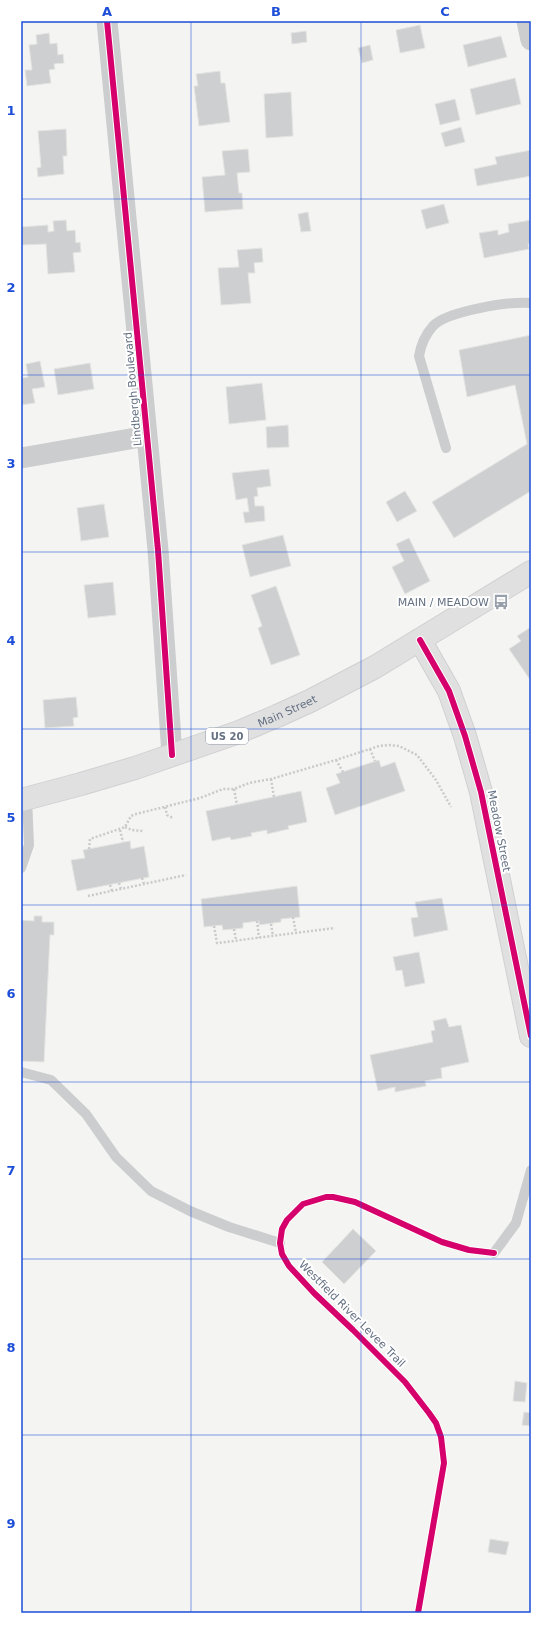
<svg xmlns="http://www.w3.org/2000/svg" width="552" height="1634" font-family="'DejaVu Sans',sans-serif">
  <rect width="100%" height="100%" fill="#f4f4f3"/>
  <path fill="#cecfd0" stroke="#e4e4e2" d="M 420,25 L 425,48 L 400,53 L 396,30 Z
    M 306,31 L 307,42 L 292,44 L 291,33 Z
    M 49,33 L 50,44 L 57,43 L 58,55 L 63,54 L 64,63 L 54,64 L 55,69 L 49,70 L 51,83 L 27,86 L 25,70 L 32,70 L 29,45 L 37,44 L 36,35 Z
    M 501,36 L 507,57 L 468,67 L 463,45 Z
    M 370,45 L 373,60 L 362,63 L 358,48 Z
    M 220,71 L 221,83 L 225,83 L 230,122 L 199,126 L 194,86 L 198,86 L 196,74 Z
    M 515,78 L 521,104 L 476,115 L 470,89 Z
    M 291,92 L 293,136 L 266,138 L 264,94 Z
    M 455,99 L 460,120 L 440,125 L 435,104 Z
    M 461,127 L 465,142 L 445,147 L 441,133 Z
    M 66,129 L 67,156 L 63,156 L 64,174 L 38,177 L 37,168 L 41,167 L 38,131 Z
    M 248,149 L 250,172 L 237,173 L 239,193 L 242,193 L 243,209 L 205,212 L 202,177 L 225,175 L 222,151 Z
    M 531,150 L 531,176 L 477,186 L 474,169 L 497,164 L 495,157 Z
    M 444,204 L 449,223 L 426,229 L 421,210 Z
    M 308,212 L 311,231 L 301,232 L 298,214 Z
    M 66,220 L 67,231 L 75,230 L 76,243 L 80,242 L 81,252 L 73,253 L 75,272 L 48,274 L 46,244 L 21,245 L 21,227 L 48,225 L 48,232 L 54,231 L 53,221 Z
    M 531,220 L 531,243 L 528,244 L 529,249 L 484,258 L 479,233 L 498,230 L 498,235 L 509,232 L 508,224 Z
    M 262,248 L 263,262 L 254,263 L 255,273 L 248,273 L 251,303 L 221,305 L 218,268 L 239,267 L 237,250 Z
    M 531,335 L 531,491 L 454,538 L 432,502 L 527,444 L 515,385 L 467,397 L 459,350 Z
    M 40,361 L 45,387 L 32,389 L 35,403 L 21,405 L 21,378 L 28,377 L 26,364 Z
    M 90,363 L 94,389 L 58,395 L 54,369 Z
    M 262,383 L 266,420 L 229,424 L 226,387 Z
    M 288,425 L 289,447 L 267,448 L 266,427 Z
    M 269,469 L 271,486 L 257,488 L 258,496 L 254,497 L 255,506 L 264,506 L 265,521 L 245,523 L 243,512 L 249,512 L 247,498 L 236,500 L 232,473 Z
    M 405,491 L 417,511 L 397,522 L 386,502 Z
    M 104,504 L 109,537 L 81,541 L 77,508 Z
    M 283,535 L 291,566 L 250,577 L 242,545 Z
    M 409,538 L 430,581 L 405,594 L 392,567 L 404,561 L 396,544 Z
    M 113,582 L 116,615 L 88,618 L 84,585 Z
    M 276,586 L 300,655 L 271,665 L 258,628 L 262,626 L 251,595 Z
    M 531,627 L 531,681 L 509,649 L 521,641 L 517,636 Z
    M 76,697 L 78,717 L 73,718 L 74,726 L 45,728 L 43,700 Z
    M 379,760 L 381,767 L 395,762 L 405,791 L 335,815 L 326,788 L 340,783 L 336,774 Z
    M 301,791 L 307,822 L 288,826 L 289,829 L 267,834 L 267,830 L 251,833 L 252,836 L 231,840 L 230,837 L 212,841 L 206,811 Z
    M 130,841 L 131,849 L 144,846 L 149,877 L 77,891 L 71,860 L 85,858 L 83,850 Z
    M 297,886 L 300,917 L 281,919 L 281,922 L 259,925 L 259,921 L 243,923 L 243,928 L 223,930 L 222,925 L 204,927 L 201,899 Z
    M 442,898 L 448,930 L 414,937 L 411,918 L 418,917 L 415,902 Z
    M 34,916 L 42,916 L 42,922 L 54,922 L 54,935 L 50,935 L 44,1062 L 21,1061 L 21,920 L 34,921 Z
    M 419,952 L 425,983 L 405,987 L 402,970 L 396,971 L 393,957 Z
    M 446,1018 L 449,1027 L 461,1025 L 469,1062 L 441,1068 L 442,1078 L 425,1081 L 426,1086 L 395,1092 L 395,1087 L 378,1091 L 370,1055 L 433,1042 L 431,1031 L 435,1030 L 433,1021 Z
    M 353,1229 L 376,1251 L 344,1284 L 322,1262 Z
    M 515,1381 L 527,1383 L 525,1402 L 513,1401 Z
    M 524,1412 L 531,1413 L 531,1426 L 522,1425 Z
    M 490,1539 L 509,1542 L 506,1555 L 488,1552 Z"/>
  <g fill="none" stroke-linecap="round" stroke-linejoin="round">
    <defs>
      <path id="secondary" d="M 420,640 L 449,691 L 465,736 L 481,792 L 531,1036"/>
      <g id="primary">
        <path id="s1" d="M 21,800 L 81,784 L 135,768 L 239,732 L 277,716 L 310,701 L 375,667 L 531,572"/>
      </g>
    </defs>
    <use href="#secondary" stroke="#d0d0d1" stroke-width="24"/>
    <use href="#primary" stroke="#d0d0d1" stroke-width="24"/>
    <path stroke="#cacacb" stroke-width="2.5" stroke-dasharray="2 2" stroke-linecap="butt" d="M 370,749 L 375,761
      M 336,760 L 343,772
      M 271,779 L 274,797
      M 234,789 L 237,805
      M 165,807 L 167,815 L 173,818
      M 125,827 L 132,830 L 143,831
      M 120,830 L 123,842
      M 89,849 L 90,839 L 125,827 L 131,816 L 136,814 L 200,798 L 223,789 L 234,789 L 249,783 L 271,779 L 336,760 L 379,746 L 389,745 L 399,746 L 417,755 L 436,780 L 451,807
      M 142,878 L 144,884
      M 119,883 L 121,889
      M 110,885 L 112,891
      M 88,896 L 186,875
      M 293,917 L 296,933
      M 257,921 L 259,938
      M 271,924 L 273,936
      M 214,926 L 217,943 L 335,928
      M 234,929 L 236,940"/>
    <path stroke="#cccdce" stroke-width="10" d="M 446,448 L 419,356 C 421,344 425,335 433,326 C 447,311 511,301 531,303
      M 21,868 L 29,845 L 27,798
      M 21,1072 L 51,1080 L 86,1114 L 116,1157 L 151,1191 L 190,1211 L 229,1227 L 280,1243
      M 494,1253 L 516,1223 L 531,1170"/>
    <path stroke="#cccdce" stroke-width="21" d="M 107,21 L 158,550 L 172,755
      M 527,21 L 531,40
      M 21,458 L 147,436"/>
    <use href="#secondary" stroke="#e0e0e1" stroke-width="22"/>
    <use href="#primary" stroke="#e0e0e1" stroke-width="22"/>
    <defs>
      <path id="cycleway" d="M 107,21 L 158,550 L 172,755
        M 420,640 L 449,691 L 465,736 L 481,792 L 531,1036
        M 418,1613 L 444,1463 L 441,1437 L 436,1423 L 429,1413 L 405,1382 L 353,1330 L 314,1293 L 289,1266 L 282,1254 L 280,1243 L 282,1229 L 287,1220 L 303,1204 L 326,1197 L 333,1197 L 355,1202 L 442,1242 L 469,1250 L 494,1253"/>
    </defs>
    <use href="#cycleway" stroke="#fff" stroke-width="8"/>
    <use href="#cycleway" stroke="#d6006c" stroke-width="6"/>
  </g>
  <path fill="none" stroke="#1d4ed8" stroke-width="1" stroke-opacity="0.55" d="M 191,21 L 191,1613M 361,21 L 361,1613M 21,199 L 531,199M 21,375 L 531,375M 21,552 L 531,552M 21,729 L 531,729M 21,905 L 531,905M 21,1082 L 531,1082M 21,1259 L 531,1259M 21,1435 L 531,1435"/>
  <defs>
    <symbol id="bus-bare" viewBox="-9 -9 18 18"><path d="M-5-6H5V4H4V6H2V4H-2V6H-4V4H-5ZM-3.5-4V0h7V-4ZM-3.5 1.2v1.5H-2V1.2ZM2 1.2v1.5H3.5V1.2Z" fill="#979faa" stroke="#fff" stroke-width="2.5" paint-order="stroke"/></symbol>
  </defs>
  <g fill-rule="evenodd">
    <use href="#bus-bare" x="490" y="591" width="22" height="22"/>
  </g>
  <g text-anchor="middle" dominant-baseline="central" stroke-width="4" stroke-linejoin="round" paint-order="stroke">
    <rect fill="#fff" stroke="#939ca8" stroke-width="1" x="206" y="728" width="42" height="16" rx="3"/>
    <g font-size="10" font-weight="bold" fill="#657183">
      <text x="227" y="736">US 20</text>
    </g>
    <g font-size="11" fill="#657183" stroke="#fff">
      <text transform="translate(133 389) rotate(-95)">Lindbergh Boulevard</text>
      <text stroke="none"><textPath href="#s1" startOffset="281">Main Street</textPath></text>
      <text transform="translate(499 831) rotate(79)">Meadow Street</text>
      <text transform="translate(352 1314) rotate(45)">Westfield River Levee Trail</text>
    </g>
    <g font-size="11" fill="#657183" stroke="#fff" text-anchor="end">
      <text x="489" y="602">MAIN / MEADOW</text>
    </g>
  </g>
  <rect width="552" height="1634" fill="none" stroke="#ffffff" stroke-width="44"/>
  <rect x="22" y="22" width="508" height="1590" fill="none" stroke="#1d4ed8" stroke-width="1.5"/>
  <g font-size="13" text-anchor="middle" font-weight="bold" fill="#1d4ed8">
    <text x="107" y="16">A</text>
    <text x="276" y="16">B</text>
    <text x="445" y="16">C</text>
    <text x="11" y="115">1</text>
    <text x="11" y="292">2</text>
    <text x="11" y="468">3</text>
    <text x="11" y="645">4</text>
    <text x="11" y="822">5</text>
    <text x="11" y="998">6</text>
    <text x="11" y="1175">7</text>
    <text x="11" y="1352">8</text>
    <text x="11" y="1528">9</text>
  </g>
</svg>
